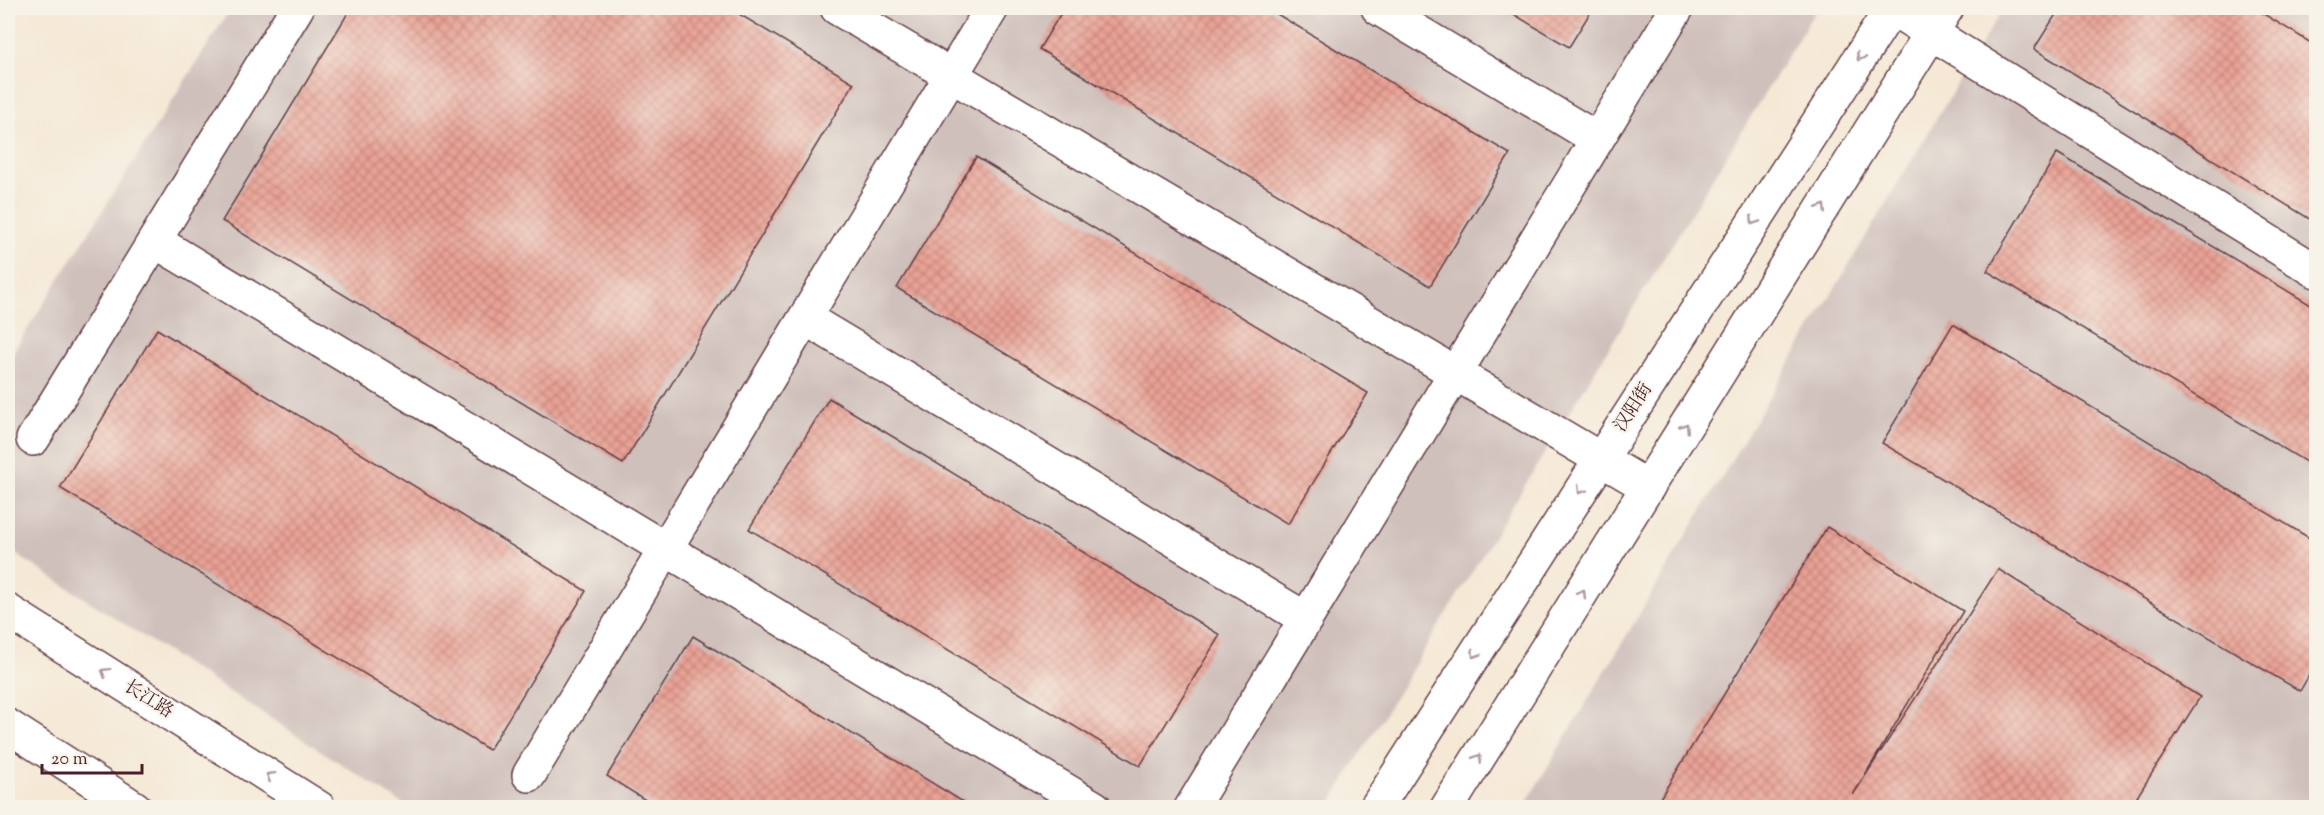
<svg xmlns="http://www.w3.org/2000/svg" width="2324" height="815" font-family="'Sorts Mill Goudy','Noto Serif SC',serif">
  <defs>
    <pattern id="building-cross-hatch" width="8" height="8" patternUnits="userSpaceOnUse" patternTransform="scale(1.5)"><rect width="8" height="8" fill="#eaa295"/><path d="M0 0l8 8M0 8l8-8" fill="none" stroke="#c0837a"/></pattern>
  </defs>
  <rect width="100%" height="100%" fill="#f7f3e8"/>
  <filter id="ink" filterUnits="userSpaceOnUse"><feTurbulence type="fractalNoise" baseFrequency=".0167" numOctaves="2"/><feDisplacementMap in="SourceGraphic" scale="12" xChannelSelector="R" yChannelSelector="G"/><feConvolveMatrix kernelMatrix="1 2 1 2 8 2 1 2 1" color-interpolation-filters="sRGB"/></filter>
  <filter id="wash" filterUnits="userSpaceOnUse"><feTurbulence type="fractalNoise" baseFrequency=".008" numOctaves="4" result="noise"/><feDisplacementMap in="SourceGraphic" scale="24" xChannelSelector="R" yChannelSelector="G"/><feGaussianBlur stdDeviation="1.35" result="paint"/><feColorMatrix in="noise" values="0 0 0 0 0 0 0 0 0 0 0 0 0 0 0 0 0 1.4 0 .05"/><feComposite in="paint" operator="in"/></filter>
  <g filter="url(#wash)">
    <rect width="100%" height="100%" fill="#f5e8d5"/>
    <path fill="#cfc0bb" d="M 231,8 L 1817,8 L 1328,807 L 408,807 L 8,549 L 8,360 Z
      M 2003,8 L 2316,8 L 2316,807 L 1523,808 Z"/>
    <g id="blocks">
      <path fill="url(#building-cross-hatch)" d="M 351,8 L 729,8 L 854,83 L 623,464 L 222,221 Z
        M 1064,8 L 1267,8 L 1510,154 L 1430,286 L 1039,49 Z
        M 1503,8 L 1593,8 L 1569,47 Z
        M 2060,8 L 2254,8 L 2316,46 L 2316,223 L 2034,49 Z
        M 2057,153 L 2316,308 L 2316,468 L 1987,271 Z
        M 976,157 L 1368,393 L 1288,524 L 897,288 Z
        M 1953,324 L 2316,542 L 2316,663 L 2300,691 L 1882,443 Z
        M 157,329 L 586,591 L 489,750 L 60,488 Z
        M 829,398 L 1220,635 L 1140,766 L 749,529 Z
        M 1827,527 L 1963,611 L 1853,795 L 1998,569 L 2200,697 L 2130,808 L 1654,808 Z
        M 693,636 L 973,808 L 658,808 L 607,776 Z"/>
    </g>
  </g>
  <g filter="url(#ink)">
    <use href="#blocks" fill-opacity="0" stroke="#643d44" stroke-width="1.5"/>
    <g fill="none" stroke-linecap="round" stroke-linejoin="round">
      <defs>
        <path id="minor" d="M 837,8 L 1648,487
          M 1378,8 L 1597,139
          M 1891,8 L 2316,271
          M 155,241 L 1095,808
          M 805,318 L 1306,619
          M 33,439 L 297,8
          M 529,775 L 992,8
          M 1191,808 L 1677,8"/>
        <path id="major" d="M 8,611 L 319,808
          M 8,726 L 135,808
          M 1376,808 L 1892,8
          M 1447,808 L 1947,8"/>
      </defs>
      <use href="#minor" stroke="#643d44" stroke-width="36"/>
      <use href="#major" stroke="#643d44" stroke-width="36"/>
      <use href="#minor" stroke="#fff" stroke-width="33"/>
      <use href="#major" stroke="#fff" stroke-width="33"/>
    </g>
    <defs><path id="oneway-chevron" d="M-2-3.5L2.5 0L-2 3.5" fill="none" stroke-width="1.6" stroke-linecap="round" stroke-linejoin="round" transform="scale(1.5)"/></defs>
    <g stroke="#ae9aa0">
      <use href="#oneway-chevron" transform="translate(1860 57) rotate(123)"/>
      <use href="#oneway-chevron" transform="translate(1822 208) rotate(-58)"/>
      <use href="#oneway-chevron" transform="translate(1754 221) rotate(123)"/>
      <use href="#oneway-chevron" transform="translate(1685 427) rotate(-58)"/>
      <use href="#oneway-chevron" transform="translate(1581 490) rotate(123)"/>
      <use href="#oneway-chevron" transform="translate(1582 593) rotate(-58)"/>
      <use href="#oneway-chevron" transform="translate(1475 654) rotate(123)"/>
      <use href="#oneway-chevron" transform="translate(105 672) rotate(-148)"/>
      <use href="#oneway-chevron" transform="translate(1478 758) rotate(-58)"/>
      <use href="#oneway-chevron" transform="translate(270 776) rotate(-148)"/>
    </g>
  </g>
  <g text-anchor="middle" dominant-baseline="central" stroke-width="4.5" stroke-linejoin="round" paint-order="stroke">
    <g font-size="18" fill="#4a1f2b" stroke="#f7f3e8">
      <text transform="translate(1634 408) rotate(-57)">汉阳街</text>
      <text transform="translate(148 700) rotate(32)">长江路</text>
    </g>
  </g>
  <rect width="2324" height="815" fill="none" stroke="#f7f3e8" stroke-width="30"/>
  <path d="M42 764v9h100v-9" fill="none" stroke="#4a1f2b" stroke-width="3"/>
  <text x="51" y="764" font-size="18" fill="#4a1f2b" stroke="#f7f3e8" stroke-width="4.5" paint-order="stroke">20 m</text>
</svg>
